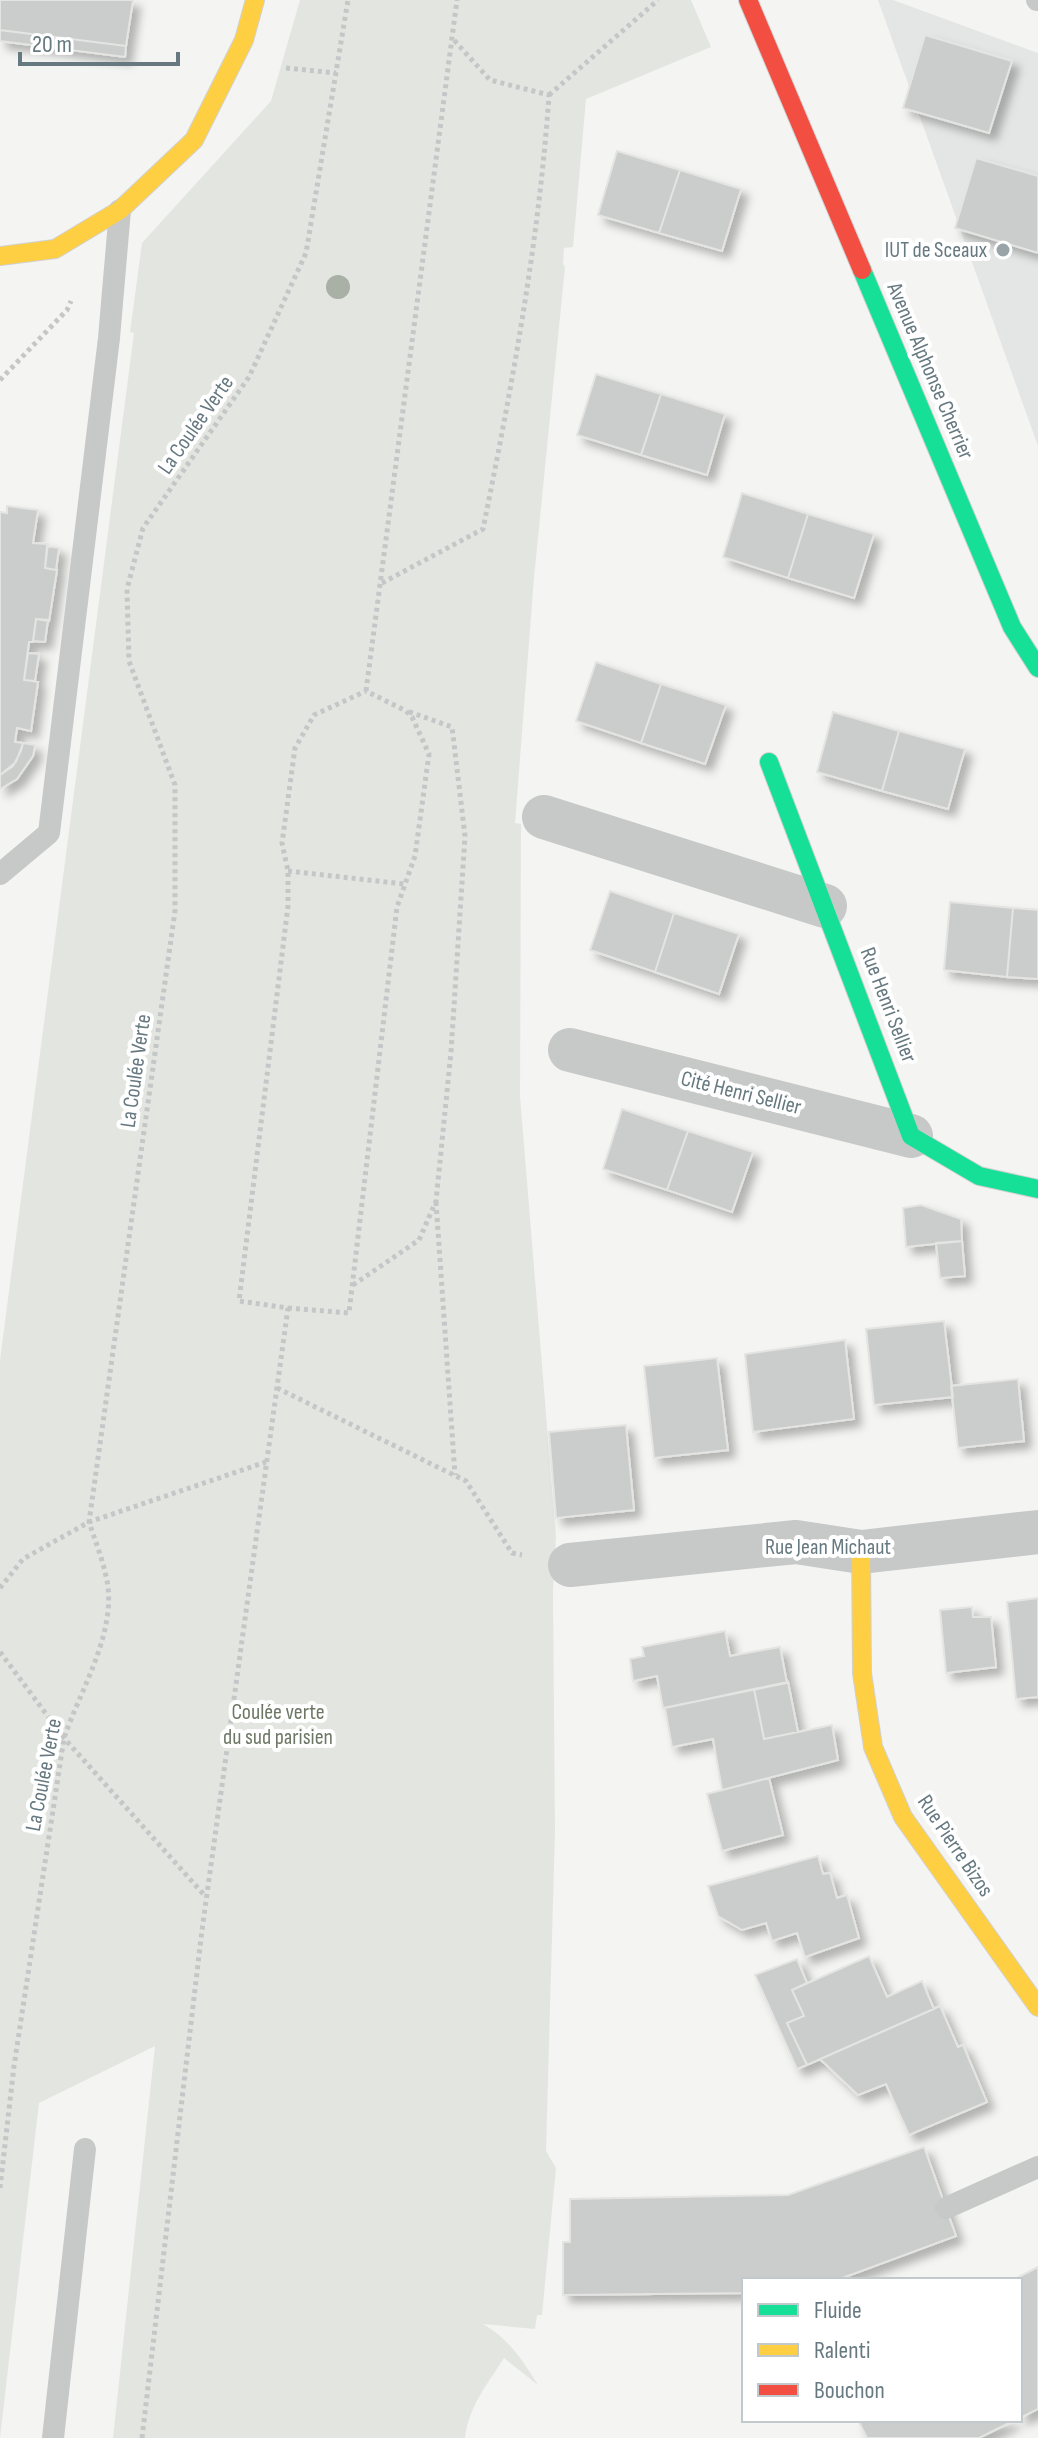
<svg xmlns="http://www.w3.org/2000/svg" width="1038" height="2438" font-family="'Sofia Sans Condensed',sans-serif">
  <defs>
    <filter id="shadow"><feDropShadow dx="7" dy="7" stdDeviation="4" flood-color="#0004"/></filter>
  </defs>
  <rect width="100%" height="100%" fill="#f4f4f3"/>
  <path fill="#e4e5e5" d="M 878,0 L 893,0 L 1038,53 L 1038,446 Z"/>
  <path fill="#e3e6e0" d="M 300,0 L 691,0 L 711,47 L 586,99 L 573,247 L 564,248 L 563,264 L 565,267 L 534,578 L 515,823 L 521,824 L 520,1096 L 556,1536 L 553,1592 L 555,1831 L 546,2151 L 556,2168 L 542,2315 L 537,2315 L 535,2329 L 483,2324 C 509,2339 522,2359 538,2385 L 504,2358 C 489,2382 468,2407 465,2438 L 113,2438 L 155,2046 L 39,2103 L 0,2438 L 0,1360 L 134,333 L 130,332 L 142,243 L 271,101 Z"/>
  <path fill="#cbcccc" stroke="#e4e4e2" stroke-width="2" filter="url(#shadow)" d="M 0,0 L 133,0 L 126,46 L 0,30 Z
    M 0,30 L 126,46 L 125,57 L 0,41 Z
    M 925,35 L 1012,61 L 989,133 L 903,108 Z
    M 617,151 L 680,170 L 659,233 L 598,215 Z
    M 976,158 L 1038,176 L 1038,253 L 955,228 Z
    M 680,170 L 741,189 L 722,251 L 659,233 Z
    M 596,374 L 661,394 L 641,455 L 577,435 Z
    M 661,394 L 725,414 L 707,475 L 641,455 Z
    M 742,493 L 808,514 L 788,578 L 723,557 Z
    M 7,506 L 38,510 L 33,543 L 48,544 L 45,568 L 57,570 L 49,621 L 36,619 L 33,642 L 29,642 L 24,680 L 38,682 L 31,731 L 17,728 L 15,742 L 23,743 L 21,751 L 13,766 L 0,775 L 0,512 L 7,513 Z
    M 808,514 L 874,534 L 854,598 L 788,578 Z
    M 47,546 L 59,548 L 56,570 L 45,568 Z
    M 36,619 L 48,620 L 45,642 L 33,641 Z
    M 28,653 L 39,654 L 35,681 L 24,680 Z
    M 596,662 L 661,684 L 641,743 L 576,721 Z
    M 661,684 L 726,705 L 705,764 L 641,743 Z
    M 833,712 L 899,731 L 882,791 L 817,772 Z
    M 899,731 L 965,749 L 948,809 L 882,791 Z
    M 23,743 L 35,745 L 33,756 L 17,779 L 0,789 L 0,775 L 16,762 Z
    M 610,891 L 674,913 L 655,972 L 590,950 Z
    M 950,902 L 1013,908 L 1007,977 L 944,970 Z
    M 1013,908 L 1038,910 L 1038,979 L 1007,977 Z
    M 674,913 L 739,934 L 719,994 L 655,972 Z
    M 622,1109 L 688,1131 L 667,1190 L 603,1169 Z
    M 688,1131 L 753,1152 L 732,1212 L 667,1190 Z
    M 921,1205 L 961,1219 L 962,1241 L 906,1247 L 903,1208 Z
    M 962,1241 L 965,1276 L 940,1278 L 936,1243 Z
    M 944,1321 L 953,1397 L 874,1405 L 866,1329 Z
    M 845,1340 L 854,1419 L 753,1432 L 745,1354 Z
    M 717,1358 L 728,1450 L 654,1458 L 644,1366 Z
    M 1018,1379 L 1024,1441 L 958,1448 L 951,1386 Z
    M 626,1425 L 634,1510 L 556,1518 L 549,1432 Z
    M 1038,1598 L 1038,1697 L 1016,1699 L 1007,1602 Z
    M 972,1607 L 973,1617 L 991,1617 L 996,1667 L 946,1673 L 940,1610 Z
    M 725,1631 L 730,1656 L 780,1647 L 787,1683 L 663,1708 L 657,1676 L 633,1681 L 630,1659 L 644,1656 L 642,1647 Z
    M 788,1682 L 798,1732 L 764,1739 L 754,1689 Z
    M 754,1689 L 764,1739 L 832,1725 L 838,1760 L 722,1790 L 713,1739 L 672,1747 L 665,1708 Z
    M 769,1778 L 783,1835 L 722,1851 L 707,1794 Z
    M 818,1856 L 823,1874 L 830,1873 L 837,1898 L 847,1895 L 859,1938 L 805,1957 L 797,1933 L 772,1941 L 766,1923 L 742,1930 L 718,1916 L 708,1886 Z
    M 869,1956 L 887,1997 L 922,1981 L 934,2009 L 807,2065 L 787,2023 L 804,2016 L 792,1990 Z
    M 797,1959 L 807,1983 L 792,1990 L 804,2016 L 787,2023 L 807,2065 L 797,2069 L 755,1975 Z
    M 940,2006 L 958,2047 L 963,2045 L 987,2102 L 909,2135 L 886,2084 L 858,2095 L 820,2059 Z
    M 924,2147 L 956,2236 L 837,2280 L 744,2280 L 744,2293 L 563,2295 L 563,2242 L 570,2242 L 570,2199 L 788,2195 Z
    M 1038,2267 L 1038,2409 L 1020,2418 L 1020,2280 L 1013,2280 Z
    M 858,2420 L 1015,2420 L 979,2438 L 867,2438 Z"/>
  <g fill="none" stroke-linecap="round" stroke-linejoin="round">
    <defs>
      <path id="fast" d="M 862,270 L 1012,627 L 1038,668
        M 769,762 L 911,1136 L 979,1176 L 1038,1189"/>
      <path id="slow" d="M 0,256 L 55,249 L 120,210 L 194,140 L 244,40 L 255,0
        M 861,1552 L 862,1673 L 873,1747 L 903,1817 L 1038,2007"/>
      <path id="jam" d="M 748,0 L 862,270"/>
    </defs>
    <use href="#fast" stroke="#d0d1d1" stroke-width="20"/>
    <use href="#slow" stroke="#d0d1d1" stroke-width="20"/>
    <use href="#jam" stroke="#d0d1d1" stroke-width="20"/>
    <path stroke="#c5c6c7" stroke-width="5" stroke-dasharray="4 4" stroke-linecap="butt" d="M 286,68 L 336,73
      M 549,95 L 658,0
      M 0,380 L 67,310 L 71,301
      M 382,583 L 483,529 C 512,386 539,241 549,95 L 490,80 L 453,39
      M 366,691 L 457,0
      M 288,871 L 404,884
      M 436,1202 L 455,1475
      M 353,1285 L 419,1240 L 436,1201 L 451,1052 L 465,836 L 452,727 L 407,711
      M 288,1308 L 349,1313 L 397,907 L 415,856 L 429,754 L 412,717 L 406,711 L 366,691
      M 277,1388 L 466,1481 L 512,1553 L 522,1555
      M 0,1588 L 23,1559 L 89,1522 L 266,1462
      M 0,1652 L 64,1738 L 206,1897
      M 0,2188 L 14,2066 L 64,1738 C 81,1688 119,1629 106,1576 C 102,1558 95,1540 89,1522 L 175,911 L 175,785 L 129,661 L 127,589 L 143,528 L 249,377 L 306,253 L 348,0
      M 142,2438 L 202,1930 L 288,1308 L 239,1301 L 288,906 L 288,871 L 282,843 L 295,748 L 314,715 L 366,691"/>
    <path stroke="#c7c9c9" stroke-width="22" d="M 1037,0 L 1038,0
      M 0,874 L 49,833 L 109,338 L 120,210
      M 946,2208 L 1038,2167
      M 53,2438 L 85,2149"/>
    <path stroke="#c7c9c9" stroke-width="44" d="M 544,817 L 825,906
      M 570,1050 L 911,1136
      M 570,1565 L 796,1542 L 861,1552 L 1038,1532"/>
    <use href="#fast" stroke="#16e098" stroke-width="18"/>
    <use href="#slow" stroke="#ffcf43" stroke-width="18"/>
    <use href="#jam" stroke="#f24e42" stroke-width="18"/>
  </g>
  <circle fill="#a9b0a5" cx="338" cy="287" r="12"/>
  <circle fill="#98a4a8" stroke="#fff" stroke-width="3" cx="1003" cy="250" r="8"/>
  <g text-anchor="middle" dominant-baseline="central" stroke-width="8" stroke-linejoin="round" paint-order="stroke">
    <g font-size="22" fill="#677980" stroke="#fff" text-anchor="end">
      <text x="987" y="250">IUT de Sceaux</text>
    </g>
    <g font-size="22" fill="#677980" stroke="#fff">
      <text transform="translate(930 371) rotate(67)">Avenue Alphonse Cherrier</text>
      <text transform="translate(196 425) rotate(-55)">La Coulée Verte</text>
      <text transform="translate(888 1005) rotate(69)">Rue Henri Sellier</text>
      <text transform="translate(136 1071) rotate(-82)">La Coulée Verte</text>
      <text transform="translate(741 1093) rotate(14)">Cité Henri Sellier</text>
      <text x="828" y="1547">Rue Jean Michaut</text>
      <text transform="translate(44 1775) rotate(-79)">La Coulée Verte</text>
      <text transform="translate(955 1846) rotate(56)">Rue Pierre Bizos</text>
    </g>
    <g font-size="22" fill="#6c7865" stroke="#fff">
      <text x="278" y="1712">Coulée verte<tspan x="278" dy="25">du sud parisien</tspan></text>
    </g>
  </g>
  <rect x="742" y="2278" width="280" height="144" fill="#ffffff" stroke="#c2c9cc" stroke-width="2"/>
  <rect x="758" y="2304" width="40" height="12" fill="#16e098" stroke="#c2c9cc" stroke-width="2"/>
  <text x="814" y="2318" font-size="24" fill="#677980">Fluide</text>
  <rect x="758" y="2344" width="40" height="12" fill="#ffcf43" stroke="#c2c9cc" stroke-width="2"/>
  <text x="814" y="2358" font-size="24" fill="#677980">Ralenti</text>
  <rect x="758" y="2384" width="40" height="12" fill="#f24e42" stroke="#c2c9cc" stroke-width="2"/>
  <text x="814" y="2398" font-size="24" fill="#677980">Bouchon</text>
  <path d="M20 52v12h158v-12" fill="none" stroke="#677980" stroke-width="4"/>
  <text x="32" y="52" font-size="24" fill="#677980" stroke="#ffffff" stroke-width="6" paint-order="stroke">20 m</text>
</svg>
